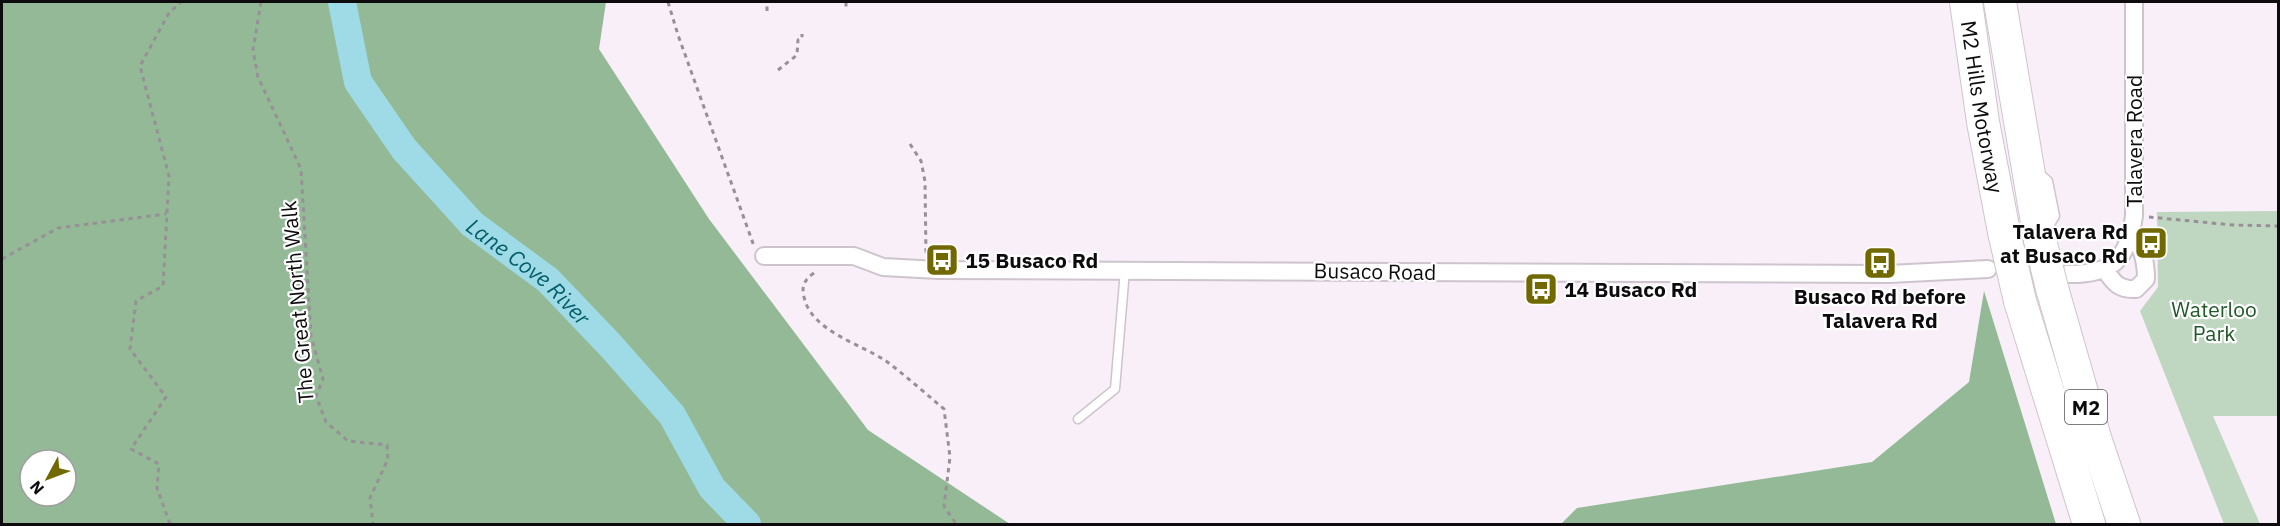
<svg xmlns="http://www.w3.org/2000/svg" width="2280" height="526" font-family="'IBM Plex Sans',sans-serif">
  <rect width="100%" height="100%" fill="#f9eff9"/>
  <path fill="#bfd6c0" d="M 2278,211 L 2278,416 L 2213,416 L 2260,524 L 2224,524 L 2140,311 L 2158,287 L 2157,212 Z"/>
  <path fill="#94b996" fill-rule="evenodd" d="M 2,2 L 606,2 L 599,49 L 709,219 L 868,430 L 1010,524 L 2,524 ZM 30,460 L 66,460 L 66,496 L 30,496 Z
    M 1984,291 L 2056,524 L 1561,524 L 1577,508 L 1872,462 L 1969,382 Z"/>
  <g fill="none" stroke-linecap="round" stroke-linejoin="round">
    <path stroke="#9edbe6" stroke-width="28" id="s1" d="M 342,2 L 358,82 L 404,149 L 472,224 L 548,280 L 610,345 L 672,415 L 712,488 L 747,524"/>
    <defs>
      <path id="lane" d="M 2038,172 L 2048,181 L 2055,216 L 2047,229
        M 1078,419 L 1115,389 L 1125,270"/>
      <path id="street" d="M 764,256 L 854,256 L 883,267 L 938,270 L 1889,274 L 1988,269
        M 2105,270 C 2114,283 2119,290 2136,289 L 2146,279 C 2146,260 2142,248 2132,232
        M 2067,274 C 2112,275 2128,260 2134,216 L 2134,2"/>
      <g id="highway">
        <path id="s2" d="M 1966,2 L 1983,122 L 2004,232"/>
        <path d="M 2000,2 L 2040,240"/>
        <path d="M 2052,288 L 2095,438 L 2124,524"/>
        <path d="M 2020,301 L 2089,524"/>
      </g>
    </defs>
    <use href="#lane" stroke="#cec4ce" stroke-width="11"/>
    <use href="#street" stroke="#cec4ce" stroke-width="20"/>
    <use href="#highway" stroke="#cec4ce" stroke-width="34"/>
    <path stroke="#979097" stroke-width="3" stroke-dasharray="4.5 4.5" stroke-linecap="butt" d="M 261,2 L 253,50 L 258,77 L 301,169 L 311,336 L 323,379 L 316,396 L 326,422 L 348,441 L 387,445 L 388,459 L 370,498 L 373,524
      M 668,2 L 678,35 L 754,246
      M 846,2 L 846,9
      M 767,11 L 767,2
      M 778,70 L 797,55 L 798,40 L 802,39 L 802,34
      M 910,144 L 921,161 L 925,181 L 926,255
      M 2149,217 L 2233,225 L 2278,226
      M 2,259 L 58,228 L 166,214
      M 814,273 C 805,279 801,286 804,297 C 811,331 861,344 886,361 C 906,376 925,393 944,409 L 950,457 L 944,506 L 956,524
      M 170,524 L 157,488 L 159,464 L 131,449 L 166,397 L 130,349 L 136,301 L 163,286 L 169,176 L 140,66 L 169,13 L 181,2"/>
    <use href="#lane" stroke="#fff" stroke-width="8"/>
    <use href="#street" stroke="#fff" stroke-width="16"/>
    <use href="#highway" stroke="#fff" stroke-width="32"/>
    <defs>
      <path id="highway-bridge" d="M 2004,232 L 2020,301
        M 2040,240 L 2052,288"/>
    </defs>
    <use href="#highway-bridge" stroke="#cec4ce" stroke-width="34" stroke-linecap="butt"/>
    <use href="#highway-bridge" stroke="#fff" stroke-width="32"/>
  </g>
  <defs>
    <symbol id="bus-square" viewBox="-11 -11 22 22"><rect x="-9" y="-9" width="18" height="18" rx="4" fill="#716800" stroke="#fff"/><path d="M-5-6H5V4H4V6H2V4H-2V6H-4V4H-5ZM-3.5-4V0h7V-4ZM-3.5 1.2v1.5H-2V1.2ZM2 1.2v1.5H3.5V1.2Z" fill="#fff"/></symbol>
  </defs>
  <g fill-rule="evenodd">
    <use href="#bus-square" x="2132" y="224" width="38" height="38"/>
    <use href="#bus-square" x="923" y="241" width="38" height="38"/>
    <use href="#bus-square" x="1861" y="244" width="38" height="38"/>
    <use href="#bus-square" x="1522" y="270" width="38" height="38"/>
  </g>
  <g text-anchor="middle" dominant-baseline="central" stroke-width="4.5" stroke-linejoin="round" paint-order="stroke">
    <rect fill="#fff" stroke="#565456" stroke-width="1.5" x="2065" y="390" width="42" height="34" rx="4.5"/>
    <g font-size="20" font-weight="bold" fill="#0e0b0e">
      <text x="2086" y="407">M2</text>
    </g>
    <g font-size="21" fill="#0e0b0e" stroke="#fff">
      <text stroke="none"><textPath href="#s2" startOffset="106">M2 Hills Motorway</textPath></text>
      <text transform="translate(2134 141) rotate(-90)">Talavera Road</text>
      <text transform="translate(1375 271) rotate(1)">Busaco Road</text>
      <text transform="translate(297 302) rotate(-95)">The Great North Walk</text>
    </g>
    <g font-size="21" font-weight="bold" fill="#0e0b0e" stroke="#fff" text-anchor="start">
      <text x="2128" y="231" text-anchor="end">Talavera Rd<tspan x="2128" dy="24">at Busaco Rd</tspan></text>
      <text x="965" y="260">15 Busaco Rd</text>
      <text x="1564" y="289">14 Busaco Rd</text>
      <text x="1880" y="296" text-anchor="middle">Busaco Rd before<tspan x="1880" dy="24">Talavera Rd</tspan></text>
    </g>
    <g font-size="21" fill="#21582a" stroke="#fff">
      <text x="2214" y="309">Waterloo<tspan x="2214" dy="24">Park</tspan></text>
    </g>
    <g font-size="22" font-style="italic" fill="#035e6a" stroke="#fff">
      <text stroke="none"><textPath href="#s1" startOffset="338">Lane Cove River</textPath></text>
    </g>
  </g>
  <rect width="2280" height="526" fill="none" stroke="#0e0b0e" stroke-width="6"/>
  <g transform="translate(48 478) rotate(229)"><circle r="28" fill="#ffffff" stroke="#9f9d9f" stroke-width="1.5"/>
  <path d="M0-4.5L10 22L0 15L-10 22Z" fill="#716800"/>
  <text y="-9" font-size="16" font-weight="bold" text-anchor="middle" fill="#0e0b0e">N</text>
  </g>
</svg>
